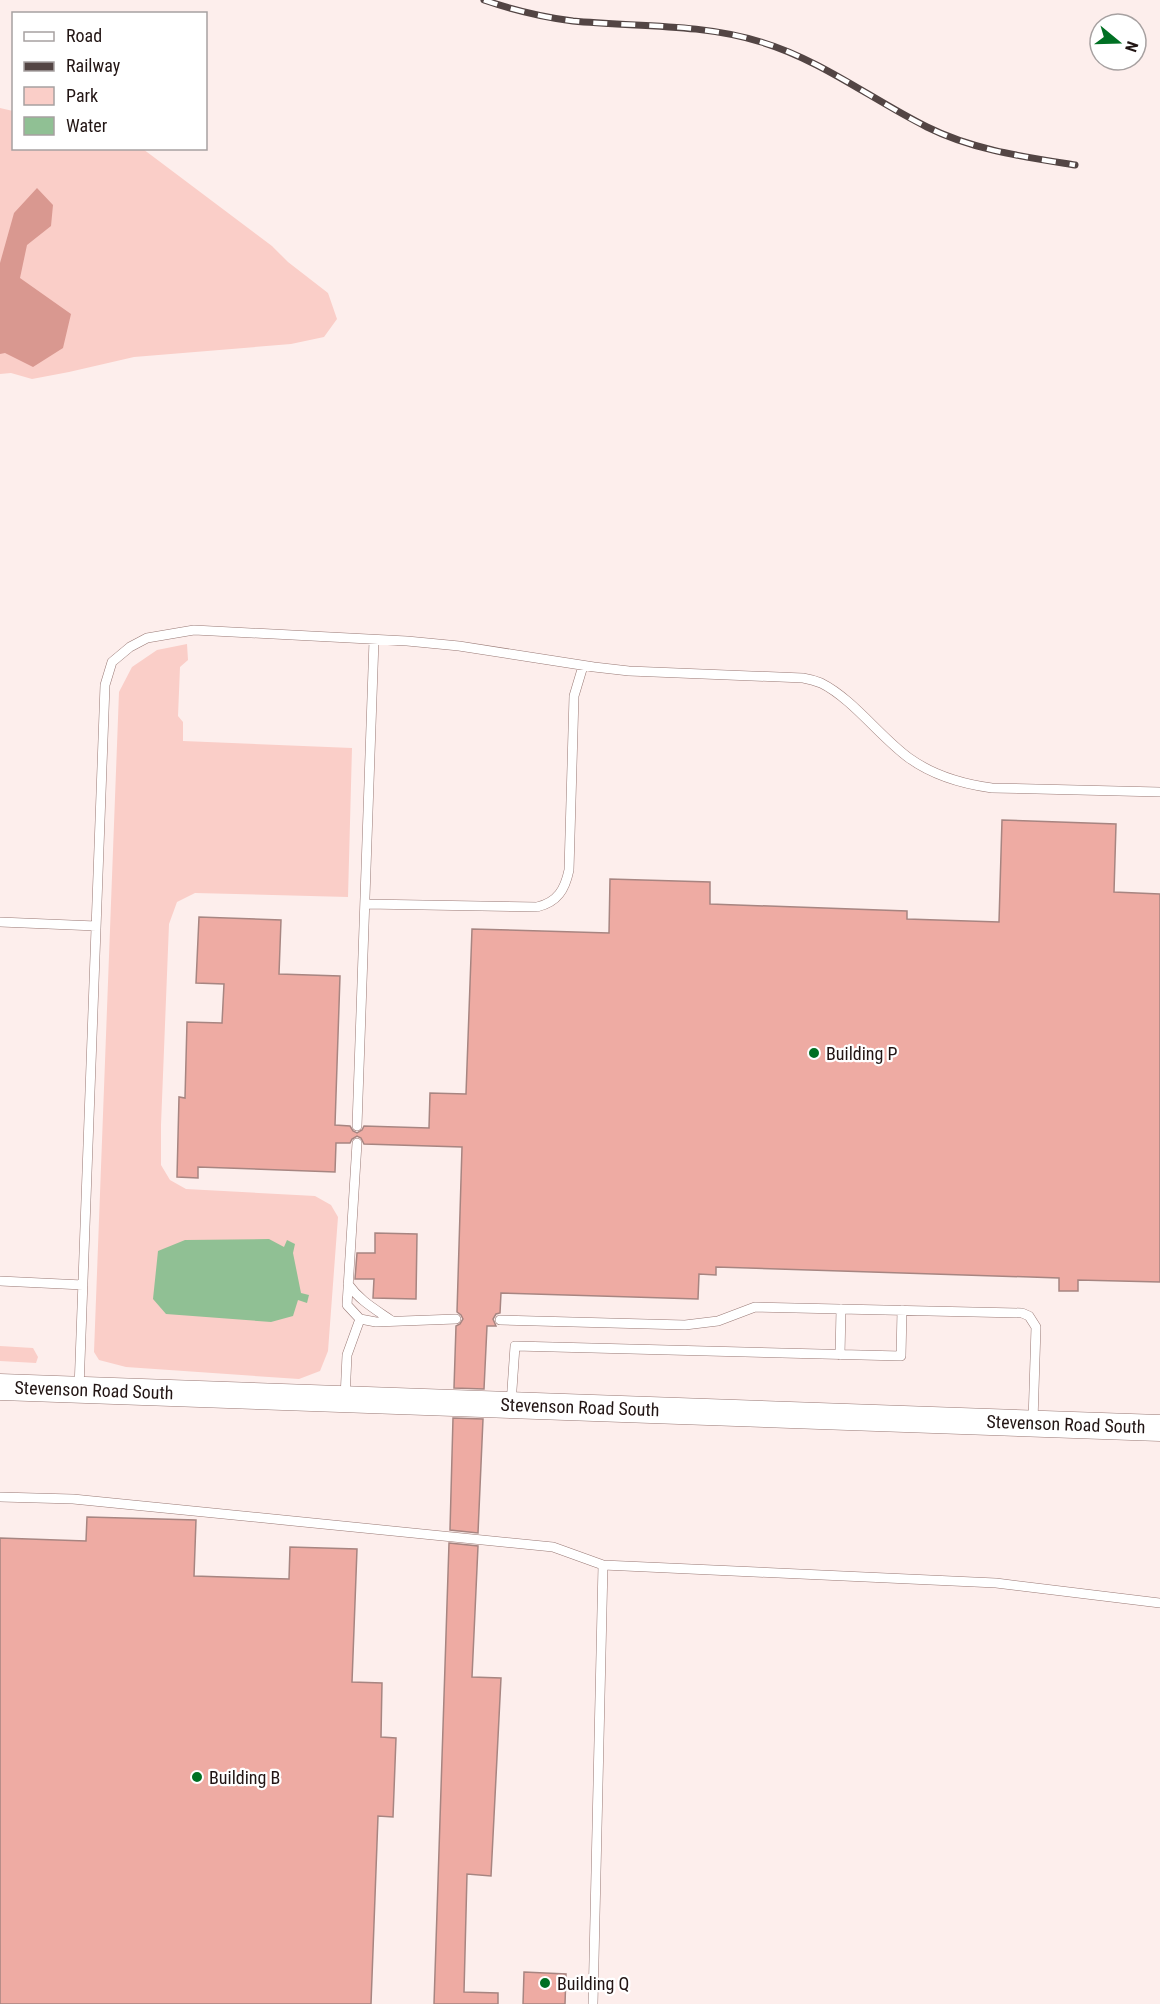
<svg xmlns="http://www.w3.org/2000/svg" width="1160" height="2004" font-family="'Roboto Condensed',sans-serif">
  <rect width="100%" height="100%" fill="#fdeeec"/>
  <path fill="#facec8" d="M 0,108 L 13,111 L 14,148 L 143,149 L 272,246 L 288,262 L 328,293 L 337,319 L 324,337 L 291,344 L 134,357 L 69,372 L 32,379 L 11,373 L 0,374 Z
    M 187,644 L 188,660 L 180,667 L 178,716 L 183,722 L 183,741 L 352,748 L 348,897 L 195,893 L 177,902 L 169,924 L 161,1125 L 161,1165 L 170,1180 L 186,1189 L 315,1196 L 331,1205 L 338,1217 L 328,1351 L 320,1371 L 299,1379 L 126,1367 L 99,1360 L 94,1352 L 119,692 L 132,667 L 157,650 Z
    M 0,1346 L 33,1348 L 38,1357 L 36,1363 L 0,1361 Z"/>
  <path fill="#d99890" d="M 37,188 L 53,205 L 51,226 L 27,245 L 20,278 L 71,314 L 63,348 L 33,367 L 5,353 L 0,354 L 0,263 L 14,213 Z"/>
  <path fill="#90c094" d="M 269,1239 L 284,1247 L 287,1240 L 295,1244 L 293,1253 L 301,1293 L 309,1295 L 307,1303 L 298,1300 L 293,1316 L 271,1322 L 166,1314 L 153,1299 L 158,1251 L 185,1240 Z"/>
  <path fill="#eeaba3" stroke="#a78581" stroke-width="1.5" d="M 1002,820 L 1116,824 L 1114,892 L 1160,894 L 1160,1282 L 1078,1280 L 1078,1291 L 1059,1291 L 1059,1278 L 716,1267 L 716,1275 L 699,1274 L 698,1299 L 501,1293 L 500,1313 L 496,1314 L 493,1319 L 496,1326 L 487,1326 L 484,1389 L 454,1388 L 456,1326 L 460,1324 L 463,1319 L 461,1315 L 457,1312 L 462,1147 L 364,1144 L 361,1138 L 357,1136 L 352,1139 L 350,1143 L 336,1143 L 335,1172 L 198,1167 L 198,1178 L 177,1177 L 179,1097 L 185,1098 L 187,1022 L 222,1023 L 224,984 L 196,983 L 199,917 L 281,920 L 279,974 L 340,976 L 335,1125 L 350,1126 L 353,1131 L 357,1133 L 362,1130 L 364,1126 L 429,1128 L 430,1093 L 466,1094 L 472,929 L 609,933 L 610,879 L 710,882 L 710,904 L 907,911 L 907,919 L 999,922 Z
    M 375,1233 L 417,1234 L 416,1299 L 373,1298 L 374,1279 L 355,1279 L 357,1253 L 375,1253 Z
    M 453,1418 L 483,1419 L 478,1533 L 450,1530 Z
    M 87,1517 L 196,1520 L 194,1576 L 289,1579 L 290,1547 L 357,1549 L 352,1682 L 382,1683 L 381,1737 L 396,1738 L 393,1817 L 378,1816 L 371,2004 L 0,2004 L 0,1538 L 86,1541 Z
    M 449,1543 L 478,1546 L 472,1677 L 501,1678 L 491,1876 L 467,1874 L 464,1992 L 498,1993 L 498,2004 L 434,2004 Z
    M 524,1972 L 566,1974 L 565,2004 L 523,2004 Z"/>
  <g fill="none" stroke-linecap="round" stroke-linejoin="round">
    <defs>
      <path id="lane" d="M 366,904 L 537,907 C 558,902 565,889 569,870 L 574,696 L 583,666
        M 0,922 L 96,926
        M 357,1126 L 374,640
        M 357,1143 L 347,1305 L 360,1319 L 376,1322 L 456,1319
        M 0,1281 L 83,1285
        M 348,1284 C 360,1301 375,1309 392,1321
        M 500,1320 L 685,1325 L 718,1321 L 755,1307 L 1022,1313 L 1029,1316 L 1036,1327 L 1033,1421
        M 840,1355 L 841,1309
        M 79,1389 L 105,685 L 112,662 L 130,647 L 147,638 L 194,630 L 407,641 L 459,646 L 594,667 L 629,671 L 803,678 C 809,679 816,681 821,683 C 853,699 880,737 909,758 C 934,776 962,784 992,788 L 1160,792
        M 345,1398 L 347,1355 L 360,1319
        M 511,1404 L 515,1346 L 901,1356 L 902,1310
        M 0,1497 L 73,1499 L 553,1547 L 603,1565
        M 593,2004 L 603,1565 L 996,1583 L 1160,1603"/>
      <path id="secondary" d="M 0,1387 L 1160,1428"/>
    </defs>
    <use href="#lane" stroke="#997975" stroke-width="10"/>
    <use href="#secondary" stroke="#997975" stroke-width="27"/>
    <use href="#lane" stroke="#fff" stroke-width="9"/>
    <use href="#secondary" stroke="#fff" stroke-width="26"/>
    <defs>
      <path id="rail" d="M 484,0 C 513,10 542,17 573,21 C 635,27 700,23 761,42 C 821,60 871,99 927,127 C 973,150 1025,157 1075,165"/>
    </defs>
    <use href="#rail" stroke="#534544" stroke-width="7"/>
    <use href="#rail" stroke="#fff" stroke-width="4.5" stroke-dasharray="14" stroke-linecap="butt"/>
  </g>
  <g fill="#007023" stroke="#fff" stroke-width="2">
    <circle cx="814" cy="1053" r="6"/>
    <circle cx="197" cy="1777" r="6"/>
    <circle cx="545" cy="1983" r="6"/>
  </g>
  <g text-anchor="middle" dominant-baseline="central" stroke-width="4.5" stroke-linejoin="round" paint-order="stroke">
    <g font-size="18" fill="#221514" stroke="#fff" text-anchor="start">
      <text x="826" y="1053">Building P</text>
      <text x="209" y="1777">Building B</text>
      <text x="557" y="1983">Building Q</text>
    </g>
    <g font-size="18" fill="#221514" stroke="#fff">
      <text transform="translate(94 1390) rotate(2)">Stevenson Road South</text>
      <text transform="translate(580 1407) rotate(2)">Stevenson Road South</text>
      <text transform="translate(1066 1424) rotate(2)">Stevenson Road South</text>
    </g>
  </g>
  <rect x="12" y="12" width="195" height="138" fill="#ffffff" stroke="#a7a1a1" stroke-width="1.5"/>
  <rect x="24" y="32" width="30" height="9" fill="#ffffff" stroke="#a7a1a1" stroke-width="1.5"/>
  <text x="66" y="42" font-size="18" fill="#221514">Road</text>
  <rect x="24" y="62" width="30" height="9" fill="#534544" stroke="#a7a1a1" stroke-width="1.5"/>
  <text x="66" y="72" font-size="18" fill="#221514">Railway</text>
  <rect x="24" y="87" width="30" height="18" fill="#facec8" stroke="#a7a1a1" stroke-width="1.5"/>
  <text x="66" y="102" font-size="18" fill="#221514">Park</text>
  <rect x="24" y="117" width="30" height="18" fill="#90c094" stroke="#a7a1a1" stroke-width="1.5"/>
  <text x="66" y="132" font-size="18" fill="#221514">Water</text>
  <g transform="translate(1118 42) rotate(109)"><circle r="28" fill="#ffffff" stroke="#a7a1a1" stroke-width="1.5"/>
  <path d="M0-4.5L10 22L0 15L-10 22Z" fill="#007023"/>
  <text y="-9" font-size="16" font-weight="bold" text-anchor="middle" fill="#221514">N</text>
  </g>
</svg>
